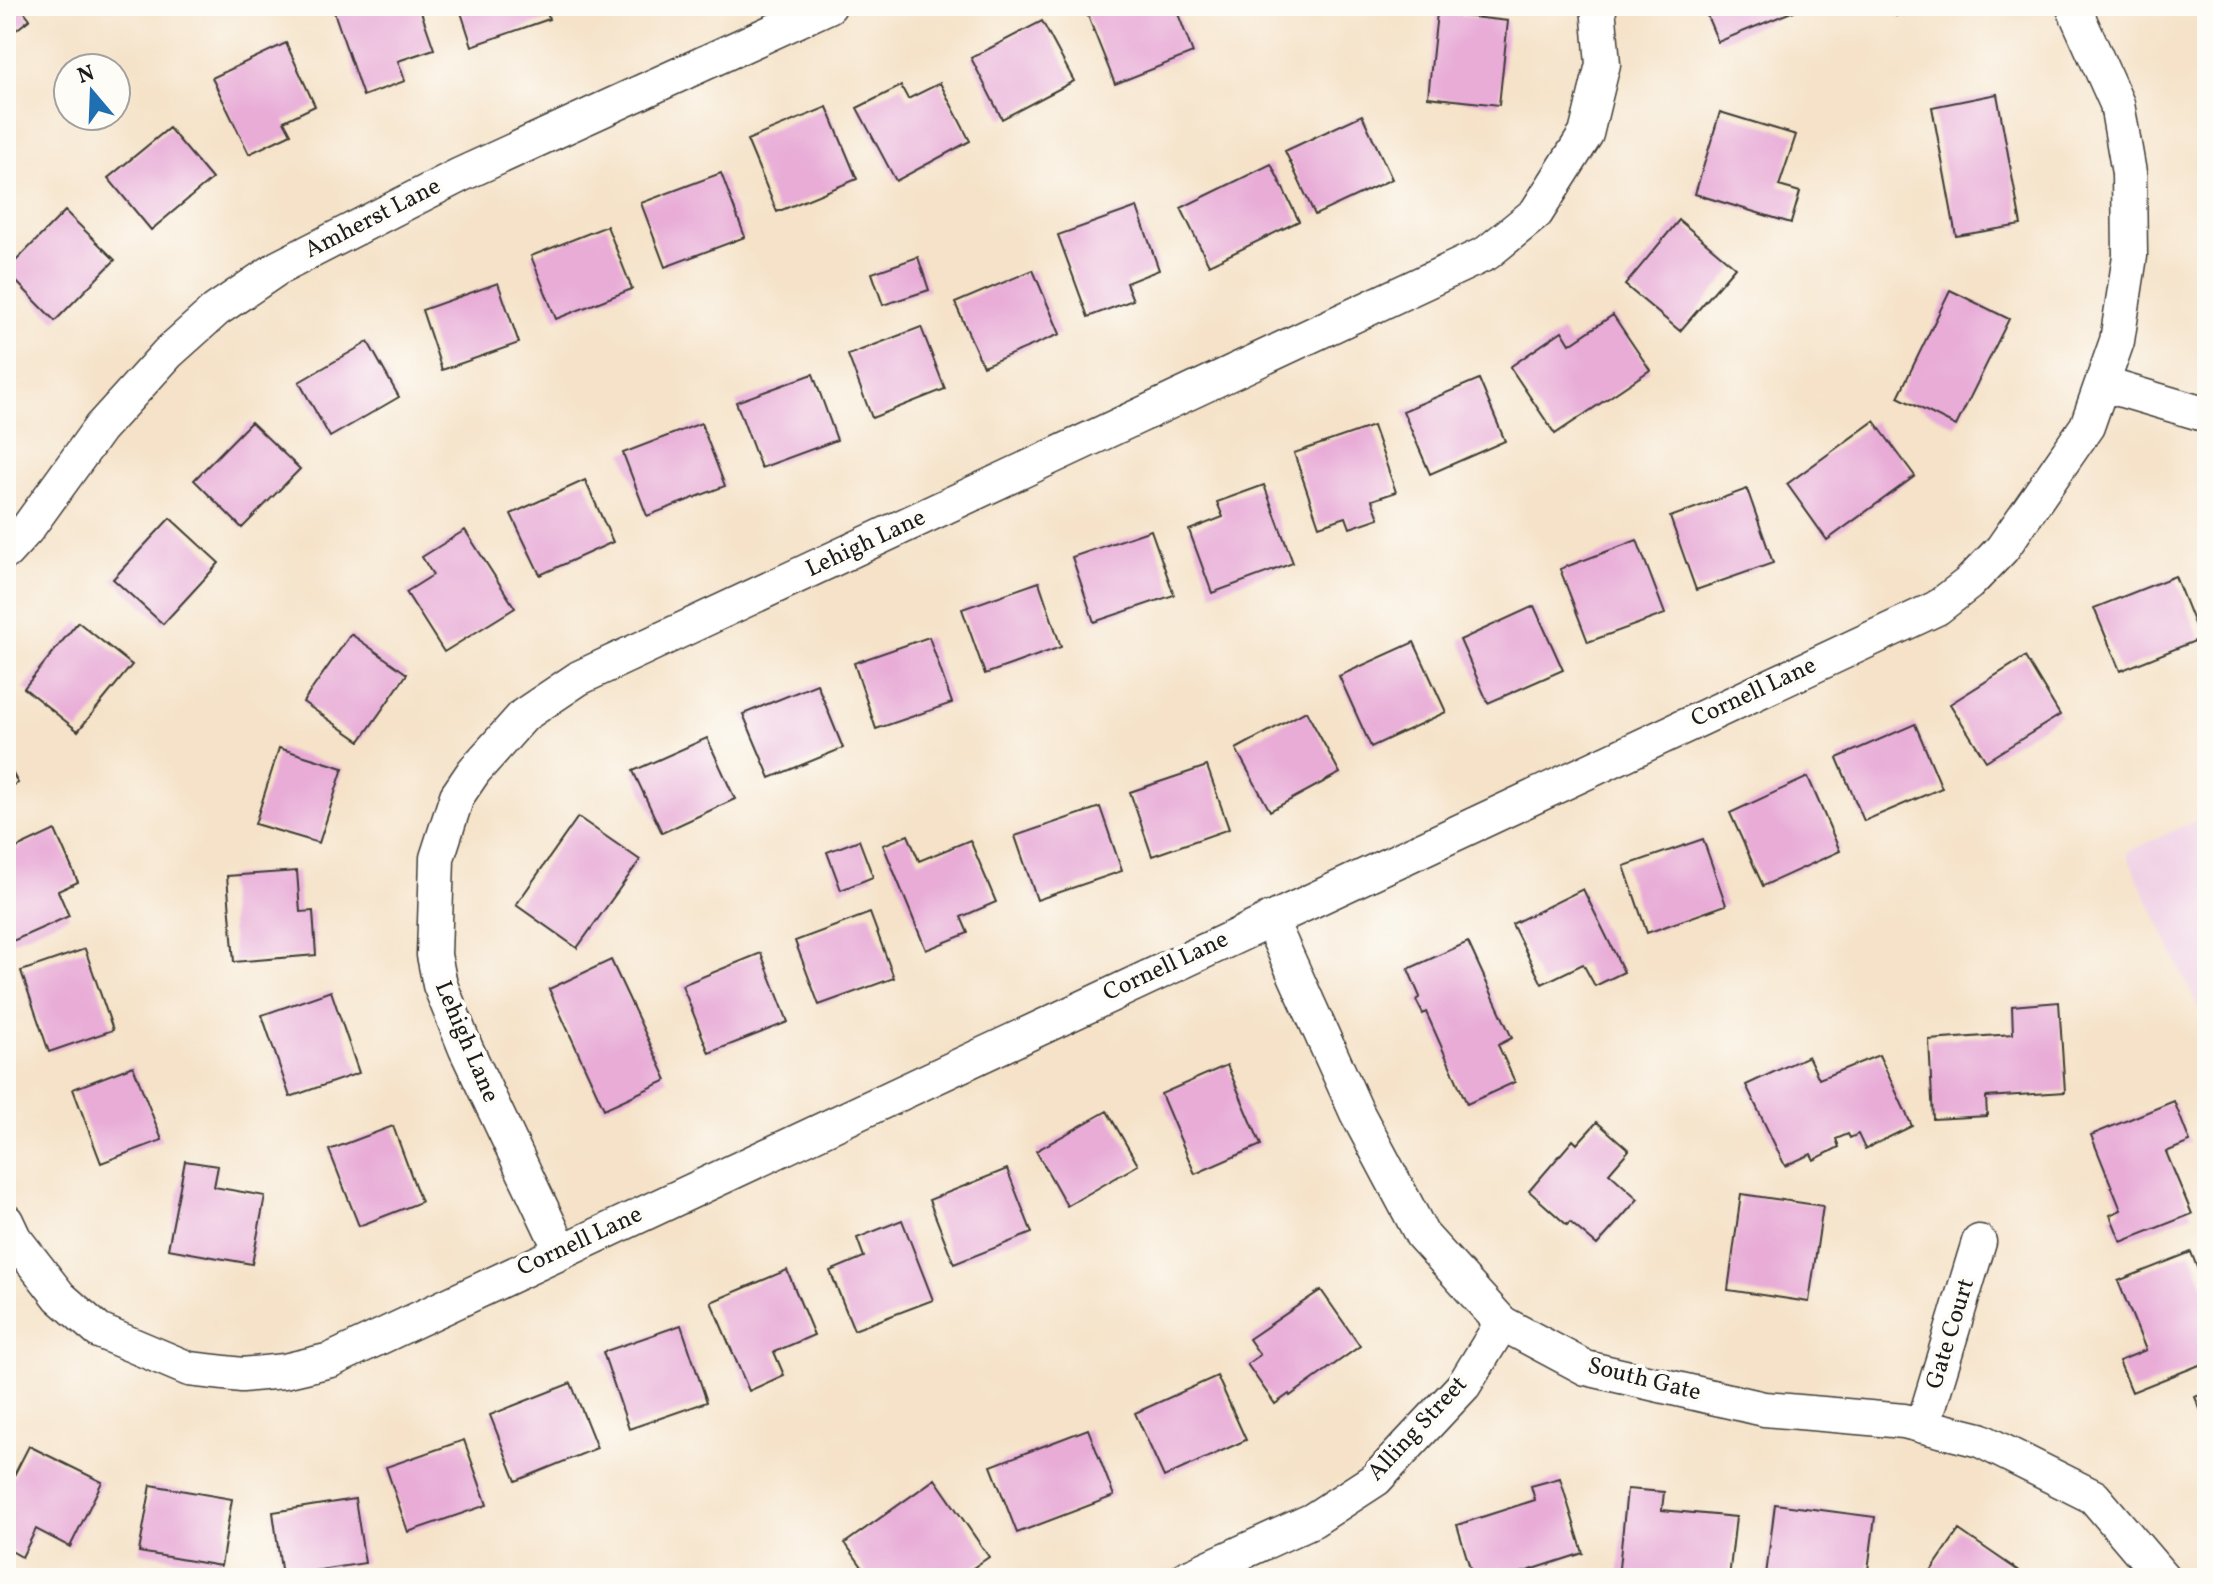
<svg xmlns="http://www.w3.org/2000/svg" width="2213" height="1584" font-family="Vollkorn,serif">
  <rect width="100%" height="100%" fill="#fdfcf7"/>
  <filter id="ink" filterUnits="userSpaceOnUse"><feTurbulence type="fractalNoise" baseFrequency=".0125" numOctaves="2"/><feDisplacementMap in="SourceGraphic" scale="16" xChannelSelector="R" yChannelSelector="G"/><feConvolveMatrix kernelMatrix="1 2 1 2 8 2 1 2 1" color-interpolation-filters="sRGB"/></filter>
  <filter id="wash" filterUnits="userSpaceOnUse"><feTurbulence type="fractalNoise" baseFrequency=".006" numOctaves="4" result="noise"/><feDisplacementMap in="SourceGraphic" scale="32" xChannelSelector="R" yChannelSelector="G"/><feGaussianBlur stdDeviation="1.8" result="paint"/><feColorMatrix in="noise" values="0 0 0 0 0 0 0 0 0 0 0 0 0 0 0 0 0 1.4 0 .05"/><feComposite in="paint" operator="in"/></filter>
  <g filter="url(#wash)">
    <rect width="100%" height="100%" fill="#f5e2c8"/>
    <path fill="#f0d0e5" d="M 2207,815 L 2207,1027 L 2126,853 Z"/>
    <g id="blocks">
      <path fill="#e8acd7" d="M 6,6 L 20,6 L 30,19 L 6,38 Z
        M 352,6 L 419,6 L 434,49 L 398,61 L 405,81 L 363,96 L 334,12 Z
        M 459,6 L 545,6 L 549,19 L 472,46 Z
        M 1084,6 L 1175,6 L 1193,53 L 1115,84 Z
        M 1703,6 L 1806,6 L 1718,42 Z
        M 1891,6 L 1917,6 L 1896,16 Z
        M 1437,13 L 1508,21 L 1499,105 L 1428,97 Z
        M 1042,21 L 1074,81 L 1002,119 L 971,58 Z
        M 286,43 L 315,106 L 284,121 L 291,134 L 249,154 L 212,78 Z
        M 940,83 L 970,141 L 896,181 L 857,108 L 901,86 L 908,99 Z
        M 1997,94 L 2021,225 L 1956,236 L 1932,107 Z
        M 827,107 L 857,179 L 777,212 L 747,140 Z
        M 1720,112 L 1796,135 L 1779,186 L 1800,192 L 1791,223 L 1695,194 Z
        M 1362,115 L 1392,179 L 1315,215 L 1285,151 Z
        M 169,128 L 212,179 L 151,230 L 108,178 Z
        M 1271,164 L 1299,221 L 1209,265 L 1181,208 Z
        M 721,173 L 745,237 L 665,267 L 641,203 Z
        M 1137,207 L 1159,270 L 1126,283 L 1133,300 L 1088,317 L 1058,235 Z
        M 65,211 L 115,260 L 55,321 L 6,271 Z
        M 1679,220 L 1735,267 L 1680,331 L 1625,285 Z
        M 607,226 L 632,289 L 556,319 L 531,256 Z
        M 918,257 L 929,290 L 883,305 L 872,273 Z
        M 1033,270 L 1060,334 L 983,366 L 955,303 Z
        M 498,283 L 519,343 L 442,370 L 422,310 Z
        M 1950,290 L 2009,319 L 1956,426 L 1898,397 Z
        M 1613,315 L 1650,370 L 1555,434 L 1510,367 L 1562,331 L 1570,344 Z
        M 921,327 L 945,389 L 872,418 L 848,355 Z
        M 368,342 L 399,397 L 330,437 L 299,382 Z
        M 6,373 L 16,379 L 6,393 Z
        M 813,374 L 837,440 L 761,468 L 736,402 Z
        M 1479,379 L 1505,441 L 1430,474 L 1403,411 Z
        M 1874,421 L 1915,476 L 1827,540 L 1787,484 Z
        M 251,422 L 300,469 L 242,528 L 194,480 Z
        M 701,423 L 725,486 L 647,516 L 623,453 Z
        M 1373,426 L 1396,492 L 1372,500 L 1379,518 L 1350,528 L 1346,517 L 1319,526 L 1294,453 Z
        M 585,480 L 613,542 L 540,575 L 511,514 Z
        M 1264,485 L 1293,563 L 1212,593 L 1189,530 L 1223,517 L 1217,502 Z
        M 1747,489 L 1773,563 L 1696,590 L 1670,517 Z
        M 170,518 L 219,563 L 163,624 L 113,579 Z
        M 465,530 L 515,608 L 444,652 L 406,592 L 433,575 L 422,557 Z
        M 1151,530 L 1174,595 L 1094,622 L 1072,557 Z
        M 1637,540 L 1665,614 L 1588,642 L 1560,569 Z
        M 2175,576 L 2200,639 L 2120,671 L 2094,608 Z
        M 1039,582 L 1061,647 L 985,674 L 962,609 Z
        M 1534,606 L 1563,670 L 1488,703 L 1460,640 Z
        M 78,622 L 132,665 L 78,731 L 24,688 Z
        M 351,634 L 407,674 L 360,741 L 303,702 Z
        M 929,637 L 952,703 L 876,729 L 854,663 Z
        M 1414,642 L 1446,712 L 1371,747 L 1339,676 Z
        M 2025,657 L 2060,715 L 1986,761 L 1950,704 Z
        M 817,684 L 843,748 L 770,778 L 743,714 Z
        M 1306,711 L 1340,773 L 1270,811 L 1236,749 Z
        M 1915,724 L 1942,788 L 1864,821 L 1837,758 Z
        M 707,738 L 735,799 L 662,833 L 633,771 Z
        M 279,748 L 343,768 L 319,843 L 255,824 Z
        M 6,761 L 18,783 L 6,789 Z
        M 1207,766 L 1229,829 L 1152,856 L 1130,792 Z
        M 1808,777 L 1840,851 L 1763,886 L 1730,813 Z
        M 1100,807 L 1122,871 L 1037,900 L 1015,836 Z
        M 578,817 L 640,860 L 577,948 L 516,905 Z
        M 55,830 L 78,882 L 58,891 L 69,916 L 6,944 L 6,853 Z
        M 908,835 L 919,861 L 970,840 L 996,902 L 961,917 L 968,933 L 926,950 L 883,845 Z
        M 1703,839 L 1726,905 L 1647,933 L 1624,866 Z
        M 859,840 L 873,877 L 841,890 L 827,852 Z
        M 297,871 L 300,912 L 313,911 L 316,955 L 234,962 L 227,876 Z
        M 1583,889 L 1624,972 L 1595,986 L 1583,964 L 1542,984 L 1512,924 Z
        M 870,913 L 894,978 L 819,1005 L 795,941 Z
        M 1468,942 L 1512,1038 L 1498,1045 L 1515,1082 L 1467,1104 L 1426,1012 L 1423,1014 L 1416,1000 L 1420,997 L 1408,969 Z
        M 85,949 L 113,1030 L 49,1052 L 21,971 Z
        M 761,953 L 788,1022 L 709,1053 L 682,985 Z
        M 611,960 L 667,1080 L 604,1109 L 549,989 Z
        M 331,991 L 359,1073 L 290,1097 L 262,1015 Z
        M 2059,1002 L 2065,1092 L 1986,1097 L 1987,1116 L 1933,1119 L 1929,1040 L 2013,1034 L 2012,1006 Z
        M 1879,1055 L 1912,1126 L 1865,1149 L 1858,1134 L 1850,1138 L 1848,1134 L 1836,1139 L 1839,1147 L 1814,1160 L 1811,1154 L 1785,1166 L 1746,1085 L 1808,1056 L 1819,1079 Z
        M 1227,1065 L 1261,1145 L 1195,1174 L 1161,1094 Z
        M 133,1066 L 162,1140 L 101,1163 L 73,1089 Z
        M 2174,1101 L 2190,1142 L 2166,1152 L 2192,1214 L 2121,1242 L 2110,1215 L 2121,1210 L 2091,1135 Z
        M 1107,1111 L 1138,1165 L 1067,1206 L 1036,1151 Z
        M 1597,1122 L 1629,1150 L 1609,1173 L 1638,1199 L 1597,1245 L 1570,1222 L 1567,1225 L 1529,1191 L 1573,1140 L 1577,1144 Z
        M 393,1126 L 421,1202 L 359,1226 L 329,1150 Z
        M 185,1161 L 218,1166 L 214,1187 L 265,1196 L 252,1264 L 168,1249 Z
        M 1007,1169 L 1032,1233 L 954,1264 L 929,1200 Z
        M 1741,1194 L 1823,1206 L 1809,1302 L 1728,1290 Z
        M 902,1220 L 933,1300 L 854,1330 L 830,1271 L 864,1257 L 857,1238 Z
        M 2191,1252 L 2207,1293 L 2207,1362 L 2132,1392 L 2119,1361 L 2146,1350 L 2118,1281 Z
        M 787,1270 L 814,1335 L 774,1352 L 784,1375 L 749,1391 L 711,1302 Z
        M 1321,1290 L 1360,1346 L 1290,1396 L 1289,1394 L 1275,1404 L 1247,1364 L 1260,1355 L 1249,1339 Z
        M 681,1325 L 707,1402 L 629,1429 L 603,1352 Z
        M 1217,1376 L 1246,1440 L 1164,1477 L 1135,1413 Z
        M 571,1383 L 597,1448 L 516,1481 L 490,1415 Z
        M 2207,1392 L 2207,1425 L 2195,1397 Z
        M 1088,1429 L 1114,1496 L 1017,1533 L 991,1466 Z
        M 464,1440 L 487,1505 L 408,1532 L 386,1467 Z
        M 29,1446 L 102,1482 L 70,1547 L 36,1529 L 22,1557 L 6,1548 L 6,1491 Z
        M 1560,1478 L 1583,1553 L 1521,1573 L 1522,1578 L 1473,1578 L 1457,1525 L 1535,1500 L 1531,1486 Z
        M 935,1479 L 989,1557 L 958,1578 L 870,1578 L 845,1543 Z
        M 151,1485 L 232,1499 L 221,1566 L 139,1552 Z
        M 1627,1489 L 1664,1492 L 1662,1510 L 1736,1517 L 1729,1578 L 1618,1578 Z
        M 355,1499 L 365,1563 L 282,1576 L 273,1512 Z
        M 1775,1504 L 1875,1517 L 1867,1578 L 1789,1578 L 1766,1575 Z
        M 1959,1530 L 2029,1578 L 1926,1578 Z
        M 1408,1569 L 1414,1578 L 1393,1578 Z"/>
    </g>
  </g>
  <g filter="url(#ink)">
    <use href="#blocks" fill-opacity="0" stroke="#3d3a36" stroke-width="2"/>
    <g fill="none" stroke-linecap="round" stroke-linejoin="round">
      <defs>
        <path id="street" d="M 2102,384 L 2207,415
          M 6,552 L 27,529 L 100,428 L 168,353 L 216,310 L 278,268 L 460,175 L 829,6
          M 1270,919 L 1357,1113 L 1422,1235 L 1502,1323 L 1586,1368 L 1764,1409 L 1904,1421 L 1980,1440 L 2094,1497 L 2163,1578
          M 6,1221 L 14,1238 L 60,1297 L 99,1331 L 189,1369 L 242,1375 L 284,1371 L 331,1360 L 1937,608 L 1969,583 L 2002,549 L 2087,426 L 2117,341 L 2130,256 L 2129,173 L 2117,104 L 2073,6
          M 561,1250 L 466,1049 L 440,985 L 434,955 L 437,858 L 457,796 L 474,771 L 524,715 L 579,678 L 1487,253 L 1536,213 L 1586,134 L 1603,64 L 1598,6
          M 1923,1426 L 1979,1242
          M 1186,1578 L 1313,1520 L 1376,1479 L 1464,1385 L 1502,1323"/>
      </defs>
      <use href="#street" stroke="#3d3a36" stroke-width="37"/>
      <use href="#street" stroke="#fff" stroke-width="34"/>
    </g>
  </g>
  <g text-anchor="middle" dominant-baseline="central" stroke-width="8" stroke-linejoin="round" paint-order="stroke">
    <g font-size="24" fill="#1c1c1c" stroke="#fdfcf7">
      <text transform="translate(373 219) rotate(-27)">Amherst Lane</text>
      <text transform="translate(866 544) rotate(-25)">Lehigh Lane</text>
      <text transform="translate(1754 693) rotate(-25)">Cornell Lane</text>
      <text transform="translate(1166 967) rotate(-25)">Cornell Lane</text>
      <text transform="translate(466 1042) rotate(67)">Lehigh Lane</text>
      <text transform="translate(580 1242) rotate(-25)">Cornell Lane</text>
      <text transform="translate(1951 1334) rotate(-73)">Gate Court</text>
      <text transform="translate(1644 1380) rotate(14)">South Gate</text>
      <text transform="translate(1418 1429) rotate(-47)">Alling Street</text>
    </g>
  </g>
  <rect width="2213" height="1584" fill="none" stroke="#fdfcf7" stroke-width="32"/>
  <g transform="translate(92 92) rotate(341)"><circle r="38" fill="#fdfcf7" stroke="#a3a29f" stroke-width="2"/>
  <path d="M0-6L14 30L0 20L-14 30Z" fill="#1f6fb2"/>
  <text y="-12" font-size="22" font-weight="bold" text-anchor="middle" fill="#1c1c1c">N</text>
  </g>
</svg>
